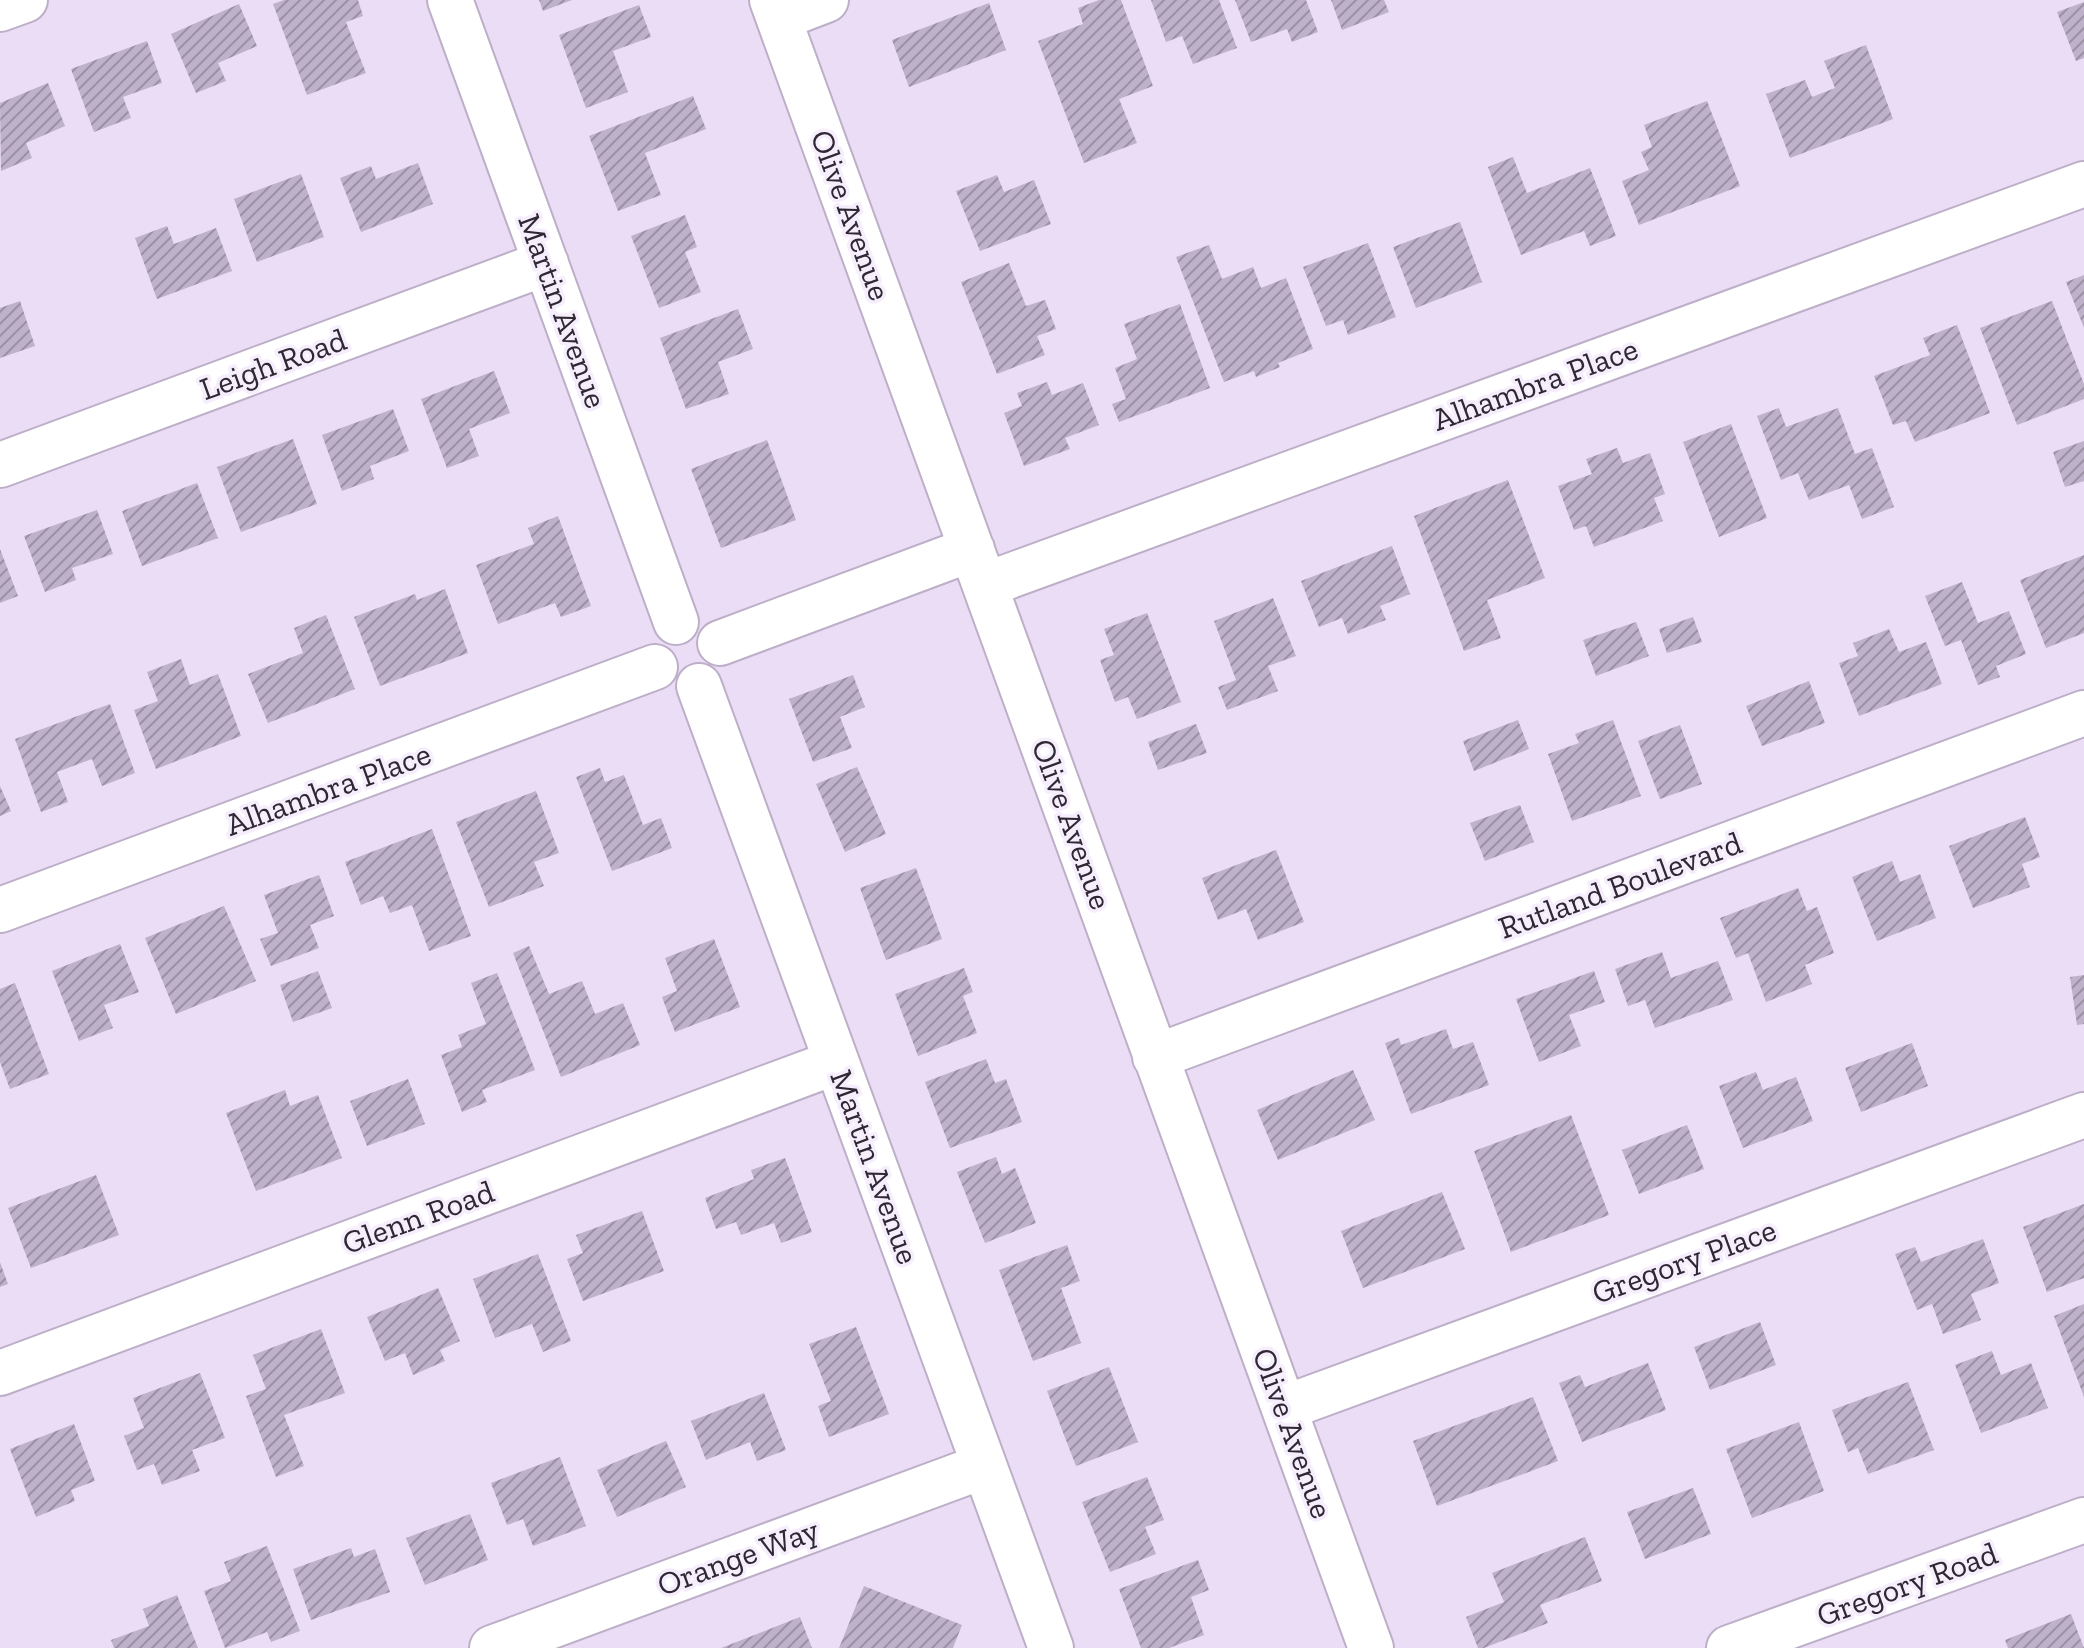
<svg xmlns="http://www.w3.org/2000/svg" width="2084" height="1648" font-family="'Zilla Slab',serif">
  <defs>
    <pattern id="building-hatch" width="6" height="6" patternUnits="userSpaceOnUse" patternTransform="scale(2)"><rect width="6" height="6" fill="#beb1c9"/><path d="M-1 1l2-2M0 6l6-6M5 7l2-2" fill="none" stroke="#9b90a4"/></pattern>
  </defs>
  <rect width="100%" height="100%" fill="#ecddf7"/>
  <path fill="url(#building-hatch)" d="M 284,0 L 358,0 L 363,16 L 346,22 L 366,73 L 307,95 L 273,4 Z
    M 539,0 L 572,0 L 543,11 Z
    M 1099,0 L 1121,0 L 1153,86 L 1119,99 L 1137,143 L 1084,163 L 1038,41 L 1083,24 L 1078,8 Z
    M 1151,0 L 1219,0 L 1237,48 L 1193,64 L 1182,36 L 1166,42 Z
    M 1235,0 L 1306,0 L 1318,32 L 1292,42 L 1287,29 L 1251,42 Z
    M 1331,0 L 1384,0 L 1389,12 L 1342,30 Z
    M 2084,2 L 2084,58 L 2076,61 L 2057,12 Z
    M 989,3 L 1006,50 L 909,87 L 892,40 Z
    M 239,4 L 257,46 L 218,63 L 226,81 L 196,93 L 171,34 Z
    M 639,5 L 651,37 L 613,51 L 628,92 L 586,108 L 559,35 Z
    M 147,41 L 162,83 L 123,97 L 131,118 L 94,132 L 71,69 Z
    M 1866,45 L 1893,119 L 1790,158 L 1766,94 L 1805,80 L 1812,97 L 1835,88 L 1824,61 Z
    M 48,83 L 65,126 L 26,143 L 32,158 L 1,171 L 0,103 Z
    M 693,96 L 706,129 L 645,153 L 661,195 L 618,211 L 589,136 Z
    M 1707,101 L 1740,186 L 1639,225 L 1622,181 L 1649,170 L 1641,152 L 1652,147 L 1644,125 Z
    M 1513,157 L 1527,193 L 1590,168 L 1616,236 L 1590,246 L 1584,231 L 1521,255 L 1488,167 Z
    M 418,163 L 433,204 L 361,232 L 340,178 L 371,166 L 376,179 Z
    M 301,174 L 324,237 L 257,262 L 234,199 Z
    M 997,175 L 1004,192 L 1034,180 L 1051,224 L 980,251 L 956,191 Z
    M 685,215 L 697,247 L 685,252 L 701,292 L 659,308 L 631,236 Z
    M 1460,222 L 1482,282 L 1416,308 L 1393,247 Z
    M 167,226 L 174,244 L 216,228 L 232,271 L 157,299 L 135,238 Z
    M 1368,243 L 1396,317 L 1348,335 L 1343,320 L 1326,326 L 1303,267 Z
    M 1209,245 L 1222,279 L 1253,267 L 1261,288 L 1286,278 L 1313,349 L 1278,363 L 1280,367 L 1256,377 L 1254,371 L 1224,382 L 1176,257 Z
    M 1009,263 L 1026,306 L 1045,300 L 1056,329 L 1037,336 L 1045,355 L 997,374 L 961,282 Z
    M 2084,275 L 2084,328 L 2066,282 Z
    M 20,301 L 35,346 L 0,358 L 0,308 Z
    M 2052,301 L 2084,384 L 2084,399 L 2017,425 L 1980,328 Z
    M 1180,304 L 1210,388 L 1119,422 L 1112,404 L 1126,399 L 1115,368 L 1137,359 L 1124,324 Z
    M 738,309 L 753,349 L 718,362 L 729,394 L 686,409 L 660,338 Z
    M 1957,325 L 1990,413 L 1915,442 L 1906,421 L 1893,425 L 1874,376 L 1930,355 L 1923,338 Z
    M 494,371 L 510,413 L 469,429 L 479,456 L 447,468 L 421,399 Z
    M 1047,382 L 1052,395 L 1083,383 L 1099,425 L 1065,438 L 1070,449 L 1024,466 L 1004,413 L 1022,406 L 1017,393 Z
    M 1779,408 L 1786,427 L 1838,408 L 1855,454 L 1872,448 L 1894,507 L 1862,519 L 1849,485 L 1809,500 L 1798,473 L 1781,480 L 1757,416 Z
    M 393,409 L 409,451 L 370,466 L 374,479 L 342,491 L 322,435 Z
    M 1731,424 L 1767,518 L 1719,537 L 1683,442 Z
    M 293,439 L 317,504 L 241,532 L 217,467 Z
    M 767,440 L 796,520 L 721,548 L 691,469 Z
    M 2084,441 L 2084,481 L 2065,487 L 2053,452 Z
    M 1617,448 L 1623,463 L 1650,453 L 1665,494 L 1654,498 L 1663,521 L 1594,547 L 1586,526 L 1574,530 L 1558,486 L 1592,474 L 1586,459 Z
    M 1508,480 L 1545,578 L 1487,600 L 1501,638 L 1464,651 L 1414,516 Z
    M 197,483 L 218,538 L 142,566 L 122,511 Z
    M 97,510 L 113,554 L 72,568 L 76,580 L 45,592 L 24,536 Z
    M 558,516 L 591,606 L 561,617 L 555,603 L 498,624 L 476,565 L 534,544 L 528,528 Z
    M 1392,546 L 1410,594 L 1380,606 L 1386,620 L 1348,634 L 1342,618 L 1319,627 L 1301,581 Z
    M 0,549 L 18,596 L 0,603 Z
    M 2084,555 L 2084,633 L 2046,648 L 2020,580 Z
    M 1962,582 L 1978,623 L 2009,611 L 2026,654 L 1996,666 L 2000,677 L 1978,685 L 1961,640 L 1945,646 L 1925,596 Z
    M 445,589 L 468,653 L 380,686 L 354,617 L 415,594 L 417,600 Z
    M 1273,598 L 1296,656 L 1268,666 L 1278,691 L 1227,710 L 1218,687 L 1236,680 L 1214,621 Z
    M 1147,613 L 1181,702 L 1137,719 L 1128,697 L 1115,702 L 1100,660 L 1114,655 L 1104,629 Z
    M 326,615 L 355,689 L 268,723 L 248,674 L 303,653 L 294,628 Z
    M 1693,617 L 1702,642 L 1667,653 L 1659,629 Z
    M 1636,622 L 1649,656 L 1596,676 L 1583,640 Z
    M 1889,629 L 1899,652 L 1926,642 L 1942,684 L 1859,716 L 1839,663 L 1858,656 L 1853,643 Z
    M 181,659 L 190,685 L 218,674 L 241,736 L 156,769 L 134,710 L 158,701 L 147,672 Z
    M 853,675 L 865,707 L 840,717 L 852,748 L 813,762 L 789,699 Z
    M 1809,681 L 1825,723 L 1762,746 L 1746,706 Z
    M 110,704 L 135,773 L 102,786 L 92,759 L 57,772 L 68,802 L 41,812 L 15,739 Z
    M 1518,720 L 1529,749 L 1474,771 L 1463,741 Z
    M 1613,720 L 1641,796 L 1572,821 L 1548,754 L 1579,743 L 1575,734 Z
    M 1196,724 L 1207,753 L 1158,770 L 1148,742 Z
    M 1680,725 L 1702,784 L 1660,799 L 1638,741 Z
    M 857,767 L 886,834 L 845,852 L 816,784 Z
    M 600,768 L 605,782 L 624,775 L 643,825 L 661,818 L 672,848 L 612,871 L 576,777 Z
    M 0,786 L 11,811 L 0,816 Z
    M 536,791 L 559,853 L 534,862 L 544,886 L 489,907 L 456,822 Z
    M 1520,805 L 1534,842 L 1485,861 L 1470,823 Z
    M 2025,817 L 2040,857 L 2022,864 L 2030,887 L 1973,908 L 1949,846 Z
    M 432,829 L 471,936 L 429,951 L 412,905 L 390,913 L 383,896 L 361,905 L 345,862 Z
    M 1276,850 L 1304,922 L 1258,940 L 1246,909 L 1218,920 L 1202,878 Z
    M 1892,861 L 1900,882 L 1920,874 L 1936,918 L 1877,941 L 1852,877 Z
    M 916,868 L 942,939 L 886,960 L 860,888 Z
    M 319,875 L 334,916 L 310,925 L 319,948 L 271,966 L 260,939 L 278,933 L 264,895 Z
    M 1798,888 L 1807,911 L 1817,907 L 1834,953 L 1805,965 L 1812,984 L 1766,1002 L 1748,953 L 1736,958 L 1720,918 Z
    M 224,906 L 256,981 L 176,1014 L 145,938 Z
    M 714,939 L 740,1007 L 675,1032 L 662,997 L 677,991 L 665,958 Z
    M 120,944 L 139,992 L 104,1005 L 113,1028 L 79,1041 L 52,971 Z
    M 529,946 L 549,994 L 582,981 L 595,1014 L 623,1003 L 640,1045 L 561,1077 L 513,953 Z
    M 1662,952 L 1671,978 L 1718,961 L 1733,1000 L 1655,1028 L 1645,1000 L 1628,1006 L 1615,969 Z
    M 964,968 L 973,992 L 963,996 L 977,1033 L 918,1056 L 895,994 Z
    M 318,971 L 332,1008 L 293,1022 L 280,985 Z
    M 1594,971 L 1605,1002 L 1569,1015 L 1581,1046 L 1539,1062 L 1516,999 Z
    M 497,973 L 535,1070 L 482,1090 L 487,1102 L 462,1112 L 441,1055 L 462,1047 L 458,1035 L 486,1024 L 471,983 Z
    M 2084,975 L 2084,1024 L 2077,1025 L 2070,977 Z
    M 15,983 L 49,1074 L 10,1089 L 0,1062 L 0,989 Z
    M 1446,1029 L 1453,1049 L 1473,1042 L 1489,1085 L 1411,1114 L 1385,1043 L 1399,1038 L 1401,1045 Z
    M 1912,1043 L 1928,1086 L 1861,1112 L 1845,1068 Z
    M 986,1059 L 995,1083 L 1006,1079 L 1022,1122 L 950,1148 L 925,1082 Z
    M 1353,1070 L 1375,1120 L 1278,1160 L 1257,1110 Z
    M 1756,1072 L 1763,1090 L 1796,1077 L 1813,1121 L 1743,1148 L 1719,1086 Z
    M 408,1079 L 425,1124 L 367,1146 L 350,1101 Z
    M 285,1090 L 290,1106 L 318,1095 L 342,1158 L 256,1191 L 226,1113 Z
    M 1571,1115 L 1609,1215 L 1511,1252 L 1474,1151 Z
    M 1687,1125 L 1704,1169 L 1639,1194 L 1622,1150 Z
    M 996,1157 L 1002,1174 L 1015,1168 L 1036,1223 L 985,1243 L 957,1172 Z
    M 785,1158 L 812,1232 L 781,1243 L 774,1223 L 741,1235 L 736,1222 L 716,1229 L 705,1198 L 754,1179 L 751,1170 Z
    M 96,1175 L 119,1235 L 31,1268 L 8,1208 Z
    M 1442,1192 L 1465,1249 L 1363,1288 L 1341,1231 Z
    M 2084,1204 L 2084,1278 L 2047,1292 L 2023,1227 Z
    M 642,1211 L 664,1271 L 583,1301 L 567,1259 L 583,1253 L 576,1235 Z
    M 1983,1239 L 1999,1283 L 1971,1294 L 1981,1320 L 1943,1334 L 1932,1304 L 1917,1310 L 1895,1254 L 1915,1247 L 1921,1262 Z
    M 1067,1245 L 1080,1281 L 1061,1288 L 1081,1343 L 1033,1361 L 999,1270 Z
    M 538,1254 L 571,1341 L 543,1352 L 532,1324 L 495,1338 L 473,1279 Z
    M 0,1262 L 8,1284 L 0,1287 Z
    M 438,1288 L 460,1341 L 440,1350 L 445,1361 L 413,1375 L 405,1353 L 385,1361 L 367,1317 Z
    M 2084,1304 L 2084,1397 L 2054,1316 Z
    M 1760,1322 L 1776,1365 L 1710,1390 L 1694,1347 Z
    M 856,1327 L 889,1414 L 829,1437 L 818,1406 L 831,1401 L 809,1344 Z
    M 321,1329 L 345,1393 L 284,1415 L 304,1466 L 276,1477 L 246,1396 L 266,1389 L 253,1355 Z
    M 1992,1351 L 2001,1375 L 2031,1363 L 2048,1408 L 1981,1433 L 1955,1365 Z
    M 1648,1363 L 1666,1410 L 1582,1442 L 1559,1383 L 1580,1375 L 1585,1387 Z
    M 1109,1367 L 1138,1442 L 1076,1466 L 1047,1391 Z
    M 200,1373 L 225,1438 L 192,1450 L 200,1471 L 162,1485 L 154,1464 L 137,1470 L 124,1436 L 144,1428 L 133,1398 Z
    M 1908,1382 L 1934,1450 L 1868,1474 L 1858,1448 L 1848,1452 L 1832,1410 Z
    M 764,1393 L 786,1450 L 757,1461 L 750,1442 L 706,1460 L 691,1421 Z
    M 1533,1397 L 1558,1461 L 1437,1506 L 1413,1441 Z
    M 1799,1422 L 1824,1491 L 1752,1518 L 1726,1449 Z
    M 74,1424 L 95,1481 L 71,1490 L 75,1501 L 36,1517 L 10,1449 Z
    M 666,1441 L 686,1487 L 617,1517 L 597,1470 Z
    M 560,1457 L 586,1526 L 533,1546 L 523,1519 L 507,1525 L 491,1483 Z
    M 1147,1477 L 1164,1520 L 1145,1527 L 1156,1554 L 1110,1572 L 1082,1502 Z
    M 1693,1488 L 1711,1534 L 1645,1559 L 1627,1512 Z
    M 470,1514 L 488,1560 L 425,1585 L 406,1538 Z
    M 1585,1537 L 1602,1581 L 1540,1605 L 1548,1623 L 1484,1648 L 1478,1648 L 1466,1617 L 1504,1602 L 1492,1573 Z
    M 267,1546 L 300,1631 L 271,1642 L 267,1632 L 225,1648 L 204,1591 L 231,1581 L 224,1562 Z
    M 351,1548 L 354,1557 L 375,1549 L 390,1592 L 311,1620 L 293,1569 Z
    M 1198,1560 L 1209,1590 L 1191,1597 L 1204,1635 L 1169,1648 L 1141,1648 L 1119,1589 Z
    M 864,1586 L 962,1625 L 953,1648 L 839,1648 Z
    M 177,1595 L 198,1648 L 114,1648 L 111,1640 L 149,1626 L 143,1609 Z
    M 2071,1614 L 2084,1648 L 2008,1648 L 2005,1640 Z
    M 800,1617 L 812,1648 L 721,1648 Z"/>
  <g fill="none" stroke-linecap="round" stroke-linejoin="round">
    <defs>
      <path id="minor" d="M 450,0 L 676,622
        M 772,0 L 1371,1648
        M 0,9 L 25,0
        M 779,18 L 826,0
        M 0,465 L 546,263
        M 985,585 L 2084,184
        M 720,643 L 972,549
        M 699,686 L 1051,1648
        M 0,910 L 655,667
        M 1155,1057 L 2084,713
        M 0,1373 L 836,1062
        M 1284,1408 L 2084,1115
        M 492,1648 L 984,1466
        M 1729,1648 L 2084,1520"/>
    </defs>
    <use href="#minor" stroke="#bcafc7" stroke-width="48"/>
    <use href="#minor" stroke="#fff" stroke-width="44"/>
  </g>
  <g text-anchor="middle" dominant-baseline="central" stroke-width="7" stroke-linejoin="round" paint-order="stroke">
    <g font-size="32" fill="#2d2832" stroke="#f6edfd">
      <text transform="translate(851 215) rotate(70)">Olive Avenue</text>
      <text transform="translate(563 311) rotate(70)">Martin Avenue</text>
      <text transform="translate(273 364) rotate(-20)">Leigh Road</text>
      <text transform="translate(1535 384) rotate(-20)">Alhambra Place</text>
      <text transform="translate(328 789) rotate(-20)">Alhambra Place</text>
      <text transform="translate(1072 824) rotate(70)">Olive Avenue</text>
      <text transform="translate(1620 885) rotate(-20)">Rutland Boulevard</text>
      <text transform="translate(875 1167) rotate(70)">Martin Avenue</text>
      <text transform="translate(418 1217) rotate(-20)">Glenn Road</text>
      <text transform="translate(1684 1261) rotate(-20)">Gregory Place</text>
      <text transform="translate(1293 1433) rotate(70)">Olive Avenue</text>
      <text transform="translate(738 1557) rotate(-20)">Orange Way</text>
      <text transform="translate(1907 1584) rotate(-20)">Gregory Road</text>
    </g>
  </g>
</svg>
